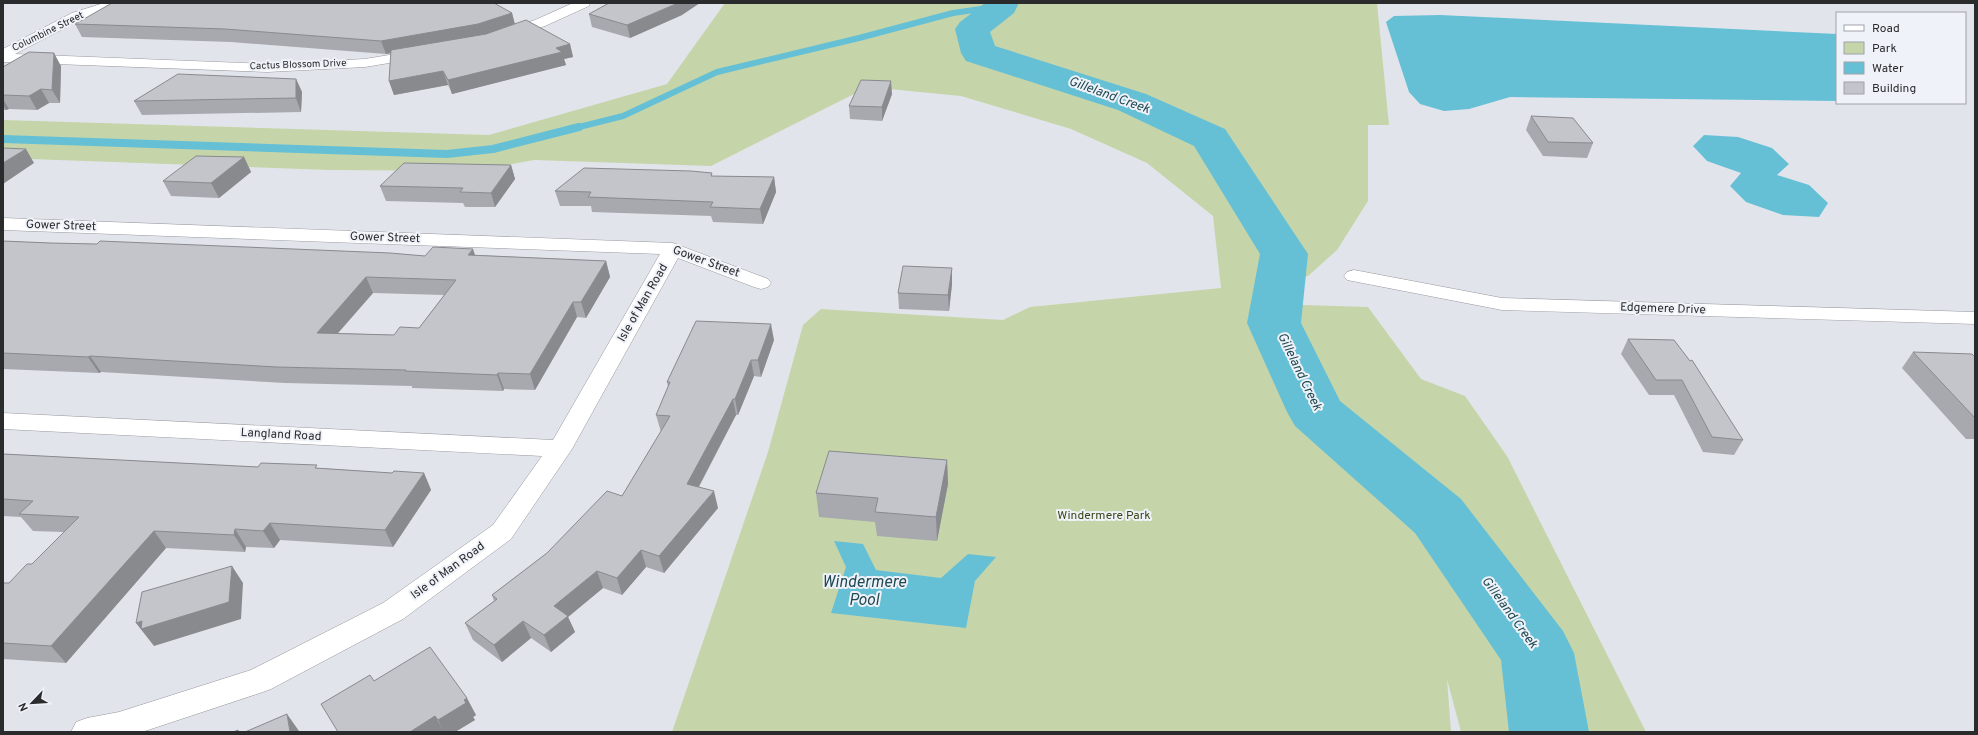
<svg xmlns="http://www.w3.org/2000/svg" width="1978" height="735" font-family="Overpass,sans-serif">
  <rect width="100%" height="100%" fill="#e2e4eb"/>
  <path fill="#c5d5a9" d="M 725,3 L 1377,3 L 1389,125 L 1368,125 L 1368,201 L 1337,250 L 1308,276 L 1268,285 L 1269,304 L 1368,307 L 1421,379 L 1465,396 L 1507,456 L 1646,732 L 1461,732 L 1447,679 L 1451,732 L 672,732 L 768,452 L 803,325 L 821,309 L 1003,320 L 1030,307 L 1221,288 L 1213,216 L 1147,163 L 1071,129 L 961,96 L 868,87 L 711,166 L 534,160 L 473,171 L 328,170 L 3,158 L 3,120 L 489,135 L 667,84 Z"/>
  <path fill="#65c0d6" d="M 1440,15 L 1837,34 L 1837,101 L 1510,97 L 1469,109 L 1444,111 L 1420,104 L 1409,92 L 1386,22 L 1394,16 Z
    M 1704,135 L 1738,137 L 1772,148 L 1789,164 L 1777,175 L 1809,185 L 1828,203 L 1819,217 L 1783,215 L 1746,202 L 1730,186 L 1741,173 L 1707,161 L 1693,146 Z
    M 834,541 L 863,544 L 876,570 L 941,578 L 968,554 L 996,557 L 975,581 L 966,628 L 831,613 L 846,567 Z"/>
  <g fill="none" stroke-linecap="round" stroke-linejoin="round">
    <path stroke="#65c0d6" stroke-width="6" d="M 575,128 L 623,116 L 717,72 L 859,38 L 953,13 L 1002,6"/>
    <path stroke="#65c0d6" stroke-width="8" d="M 3,139 L 447,154 L 493,149 L 579,127"/>
    <path fill="#65c0d6" fill-rule="evenodd" d="M 985,3 L 1019,3 L 1014,13 L 990,32 L 995,46 L 1146,94 L 1225,129 L 1308,254 L 1301,323 L 1340,401 L 1461,499 L 1563,631 L 1574,653 L 1589,732 L 1509,732 L 1501,660 L 1415,533 L 1295,426 L 1287,412 L 1247,323 L 1260,254 L 1194,146 L 1118,110 L 966,61 L 961,53 L 955,29 L 960,22 Z"/>
    <defs>
      <path id="minor" d="M 104,3 L 123,3 L 122,6 L 82,19 L 15,54 L 267,64 L 365,59 L 419,50 L 424,51 L 426,54 L 424,57 L 419,58 L 365,67 L 267,72 L 3,62 L 3,49 L 72,13 Z
        M 573,3 L 590,3 L 589,6 L 545,26 L 507,38 L 502,37 L 500,34 L 502,31 L 535,20 Z
        M 3,218 L 673,243 L 768,279 L 771,283 L 768,287 L 761,289 L 754,287 L 678,258 L 572,449 L 511,539 L 403,619 L 271,689 L 260,693 L 142,732 L 71,732 L 76,722 L 87,718 L 119,712 L 251,670 L 383,603 L 493,525 L 542,456 L 3,429 L 3,413 L 553,440 L 660,254 L 3,230 Z
        M 1354,270 L 1502,298 L 1975,312 L 1975,324 L 1502,310 L 1347,280 L 1344,276 L 1347,272 Z"/>
    </defs>
    <use href="#minor" stroke="#96989e" stroke-width="1"/>
    <use href="#minor" fill="#fff" fill-rule="evenodd"/>
  </g>
  <path fill="#a8a9af" fill-rule="evenodd" d="M 512,13 L 515,24 L 570,44 L 573,57 L 564,59 L 566,65 L 452,94 L 448,85 L 394,95 L 389,81 L 391,53 L 386,54 L 231,42 L 82,37 L 75,24 Z
    M 589,14 L 682,15 L 630,38 L 592,27 Z
    M 61,66 L 60,103 L 49,103 L 37,110 L 9,109 L 6,110 L 3,110 L 3,67 Z
    M 296,79 L 302,92 L 301,112 L 142,115 L 134,101 Z
    M 892,94 L 882,121 L 850,119 L 849,106 Z
    M 1531,116 L 1593,143 L 1587,158 L 1543,156 L 1526,130 Z
    M 244,157 L 251,172 L 219,198 L 171,196 L 163,181 Z
    M 511,165 L 515,179 L 495,207 L 465,207 L 463,203 L 386,201 L 380,186 Z
    M 713,176 L 774,177 L 776,192 L 763,224 L 713,222 L 711,216 L 592,212 L 591,206 L 560,206 L 555,191 Z
    M 3,241 L 50,243 L 425,256 L 475,255 L 606,261 L 610,277 L 586,318 L 577,317 L 535,390 L 504,389 L 503,391 L 412,388 L 412,386 L 285,383 L 101,372 L 99,373 L 3,369 ZM 373,293 L 444,295 L 419,328 L 394,335 L 338,333 Z
    M 952,268 L 952,284 L 949,311 L 899,309 L 898,293 Z
    M 1628,339 L 1674,340 L 1743,440 L 1734,455 L 1703,452 L 1674,395 L 1649,395 L 1621,354 Z
    M 774,340 L 761,377 L 754,376 L 738,415 L 736,415 L 699,487 L 718,508 L 664,573 L 646,567 L 622,595 L 603,588 L 568,617 L 575,632 L 551,652 L 531,638 L 502,662 L 473,640 L 465,623 L 494,601 L 492,595 L 622,496 L 661,432 L 656,415 L 668,387 L 667,382 Z
    M 1913,352 L 1975,357 L 1975,439 L 1966,439 L 1902,368 Z
    M 3,454 L 258,467 L 319,468 L 392,473 L 424,473 L 431,490 L 393,547 L 280,540 L 274,548 L 246,547 L 245,552 L 166,548 L 66,663 L 3,659 L 3,583 L 9,583 L 32,564 L 64,532 L 33,531 L 21,517 L 3,516 Z
    M 947,460 L 948,484 L 937,541 L 877,536 L 875,522 L 819,517 L 816,493 Z
    M 374,681 L 476,715 L 473,717 L 475,720 L 455,732 L 338,732 Z"/>
  <path fill="#888a8e" d="M 678,3 L 700,3 L 682,15 L 630,38 L 627,25 Z
    M 512,13 L 515,25 L 482,37 L 386,54 L 381,41 Z
    M 570,44 L 573,57 L 564,59 L 566,65 L 452,94 L 448,80 Z
    M 54,53 L 61,66 L 60,103 L 52,90 Z
    M 443,71 L 448,85 L 394,95 L 389,81 Z
    M 296,79 L 302,92 L 301,112 L 296,98 Z
    M 891,81 L 892,94 L 882,121 L 882,107 Z
    M 41,89 L 49,103 L 37,110 L 29,96 Z
    M 3,99 L 9,109 L 6,110 L 3,105 Z
    M 26,149 L 34,163 L 3,184 L 3,163 Z
    M 244,157 L 251,172 L 219,198 L 211,183 Z
    M 511,165 L 515,179 L 495,207 L 491,193 Z
    M 774,177 L 776,192 L 763,224 L 760,209 Z
    M 473,249 L 478,264 L 468,255 Z
    M 606,261 L 610,277 L 586,318 L 581,302 Z
    M 952,268 L 952,284 L 949,311 L 948,295 Z
    M 366,277 L 373,293 L 324,349 L 317,333 Z
    M 573,302 L 577,317 L 535,390 L 530,374 Z
    M 771,324 L 774,340 L 761,377 L 758,360 Z
    M 90,356 L 101,372 L 99,373 L 88,357 Z
    M 751,360 L 754,376 L 738,415 L 735,399 Z
    M 498,373 L 504,389 L 503,391 L 497,375 Z
    M 733,399 L 736,415 L 691,501 L 687,484 Z
    M 947,460 L 948,484 L 937,541 L 936,517 Z
    M 424,473 L 431,490 L 393,547 L 385,530 Z
    M 714,491 L 718,508 L 664,573 L 659,556 Z
    M 270,523 L 280,540 L 274,548 L 263,531 Z
    M 235,529 L 246,547 L 245,552 L 234,535 Z
    M 154,531 L 166,548 L 66,663 L 51,646 Z
    M 641,550 L 646,567 L 622,595 L 617,578 Z
    M 232,566 L 243,583 L 241,619 L 154,646 L 136,623 Z
    M 597,571 L 603,588 L 568,617 L 575,632 L 551,652 L 544,635 L 554,606 Z
    M 523,621 L 531,638 L 502,662 L 494,645 Z
    M 467,698 L 476,715 L 473,717 L 475,720 L 455,732 L 444,732 L 438,720 Z
    M 287,714 L 299,731 L 299,732 L 290,732 Z
    M 435,716 L 444,732 L 410,732 Z"/>
  <path fill="#c3c5cb" stroke="#888a8e" fill-rule="evenodd" d="M 112,3 L 494,3 L 512,13 L 478,24 L 381,41 L 225,29 L 75,24 Z
    M 609,3 L 678,3 L 627,25 L 589,14 Z
    M 526,20 L 570,44 L 556,48 L 562,52 L 448,80 L 443,71 L 389,81 L 391,50 L 486,34 Z
    M 29,52 L 54,53 L 52,90 L 41,89 L 29,96 L 3,95 L 3,67 Z
    M 178,74 L 296,79 L 296,98 L 134,101 Z
    M 861,80 L 891,81 L 882,107 L 849,106 Z
    M 1531,116 L 1573,118 L 1593,143 L 1548,142 Z
    M 3,148 L 26,149 L 3,163 Z
    M 196,156 L 244,157 L 211,183 L 163,181 Z
    M 404,163 L 511,165 L 491,193 L 460,192 L 463,188 L 380,186 Z
    M 584,168 L 691,171 L 712,173 L 711,176 L 774,177 L 760,209 L 710,207 L 713,202 L 588,197 L 591,192 L 555,191 Z
    M 3,241 L 50,243 L 97,244 L 100,241 L 390,253 L 425,256 L 433,247 L 473,249 L 468,255 L 606,261 L 581,302 L 573,302 L 530,374 L 498,373 L 497,375 L 405,371 L 406,370 L 276,367 L 90,356 L 88,357 L 3,353 ZM 366,277 L 456,280 L 419,328 L 400,327 L 394,335 L 317,333 Z
    M 903,266 L 952,268 L 948,295 L 898,293 Z
    M 696,321 L 771,324 L 758,360 L 751,360 L 735,399 L 733,399 L 687,484 L 714,491 L 659,556 L 641,550 L 617,578 L 597,571 L 554,606 L 568,616 L 544,635 L 523,621 L 494,645 L 465,623 L 497,599 L 492,595 L 547,553 L 607,491 L 622,496 L 670,416 L 656,415 L 670,382 L 667,382 Z
    M 1628,339 L 1674,340 L 1690,361 L 1692,360 L 1743,440 L 1712,437 L 1682,380 L 1656,380 Z
    M 1913,352 L 1972,354 L 1975,357 L 1975,418 Z
    M 829,451 L 947,460 L 936,517 L 875,512 L 878,498 L 816,493 Z
    M 3,454 L 258,467 L 261,463 L 317,465 L 315,468 L 392,473 L 394,471 L 424,473 L 385,530 L 270,523 L 263,531 L 235,529 L 234,535 L 154,531 L 51,646 L 3,643 L 3,583 L 9,583 L 27,564 L 32,564 L 79,517 L 19,514 L 33,501 L 3,499 Z
    M 232,566 L 229,602 L 141,629 L 142,621 L 136,623 L 142,592 Z
    M 430,647 L 467,698 L 464,700 L 466,703 L 438,720 L 435,716 L 410,732 L 338,732 L 321,704 L 370,675 L 374,681 Z
    M 287,714 L 290,732 L 245,732 Z
    M 238,730 L 239,732 L 233,732 Z"/>
  <g text-anchor="middle" dominant-baseline="central" stroke-width="4" stroke-linejoin="round" paint-order="stroke">
    <g font-size="10" fill="#2a2b2d" stroke="#eff2f8">
      <text transform="translate(48 32) rotate(-26)">Columbine Street</text>
      <text transform="translate(298 65) rotate(-2)">Cactus Blossom Drive</text>
    </g>
    <g font-size="12" fill="#2a2b2d" stroke="#eff2f8">
      <text transform="translate(61 226) rotate(2)">Gower Street</text>
      <text transform="translate(385 238) rotate(2)">Gower Street</text>
      <text transform="translate(706 262) rotate(20)">Gower Street</text>
      <text transform="translate(643 303) rotate(-60)">Isle of Man Road</text>
      <text transform="translate(1663 309) rotate(2)">Edgemere Drive</text>
      <text transform="translate(281 435) rotate(3)">Langland Road</text>
      <text transform="translate(448 571) rotate(-36)">Isle of Man Road</text>
    </g>
    <g font-size="12" fill="#384616" stroke="#eff2f8">
      <text x="1104" y="516">Windermere Park</text>
    </g>
    <g font-size="13" font-style="italic" fill="#204953" stroke="#eff2f8">
      <text transform="translate(1109 96) rotate(20)">Gilleland Creek</text>
      <text transform="translate(1299 372) rotate(64)">Gilleland Creek</text>
      <text transform="translate(1509 613) rotate(54)">Gilleland Creek</text>
    </g>
    <g font-size="16" font-style="italic" fill="#204953" stroke="#eff2f8">
      <text x="864" y="583">Windermere<tspan x="864" dy="18">Pool</tspan></text>
    </g>
  </g>
  <rect width="1978" height="735" fill="none" stroke="#2a2b2d" stroke-width="8"/>
  <rect x="1836" y="12" width="130" height="92" fill="#eff2f8" stroke="#a0a2a7"/>
  <rect x="1844" y="25" width="20" height="6" fill="#ffffff" stroke="#a0a2a7"/>
  <text x="1872" y="32" font-size="12" fill="#2a2b2d">Road</text>
  <rect x="1844" y="42" width="20" height="12" fill="#c5d5a9" stroke="#a0a2a7"/>
  <text x="1872" y="52" font-size="12" fill="#2a2b2d">Park</text>
  <rect x="1844" y="62" width="20" height="12" fill="#65c0d6" stroke="#a0a2a7"/>
  <text x="1872" y="72" font-size="12" fill="#2a2b2d">Water</text>
  <rect x="1844" y="82" width="20" height="12" fill="#c3c5cb" stroke="#a0a2a7"/>
  <text x="1872" y="92" font-size="12" fill="#2a2b2d">Building</text>
  <g transform="translate(32 703) rotate(245)" stroke="#eff2f8" stroke-width="3" paint-order="stroke">
  <path d="M0-3L7 15L0 10L-7 15Z" fill="#2a2b2d"/>
  <text y="-6" font-size="11" font-weight="bold" text-anchor="middle" fill="#2a2b2d">N</text>
  </g>
</svg>
